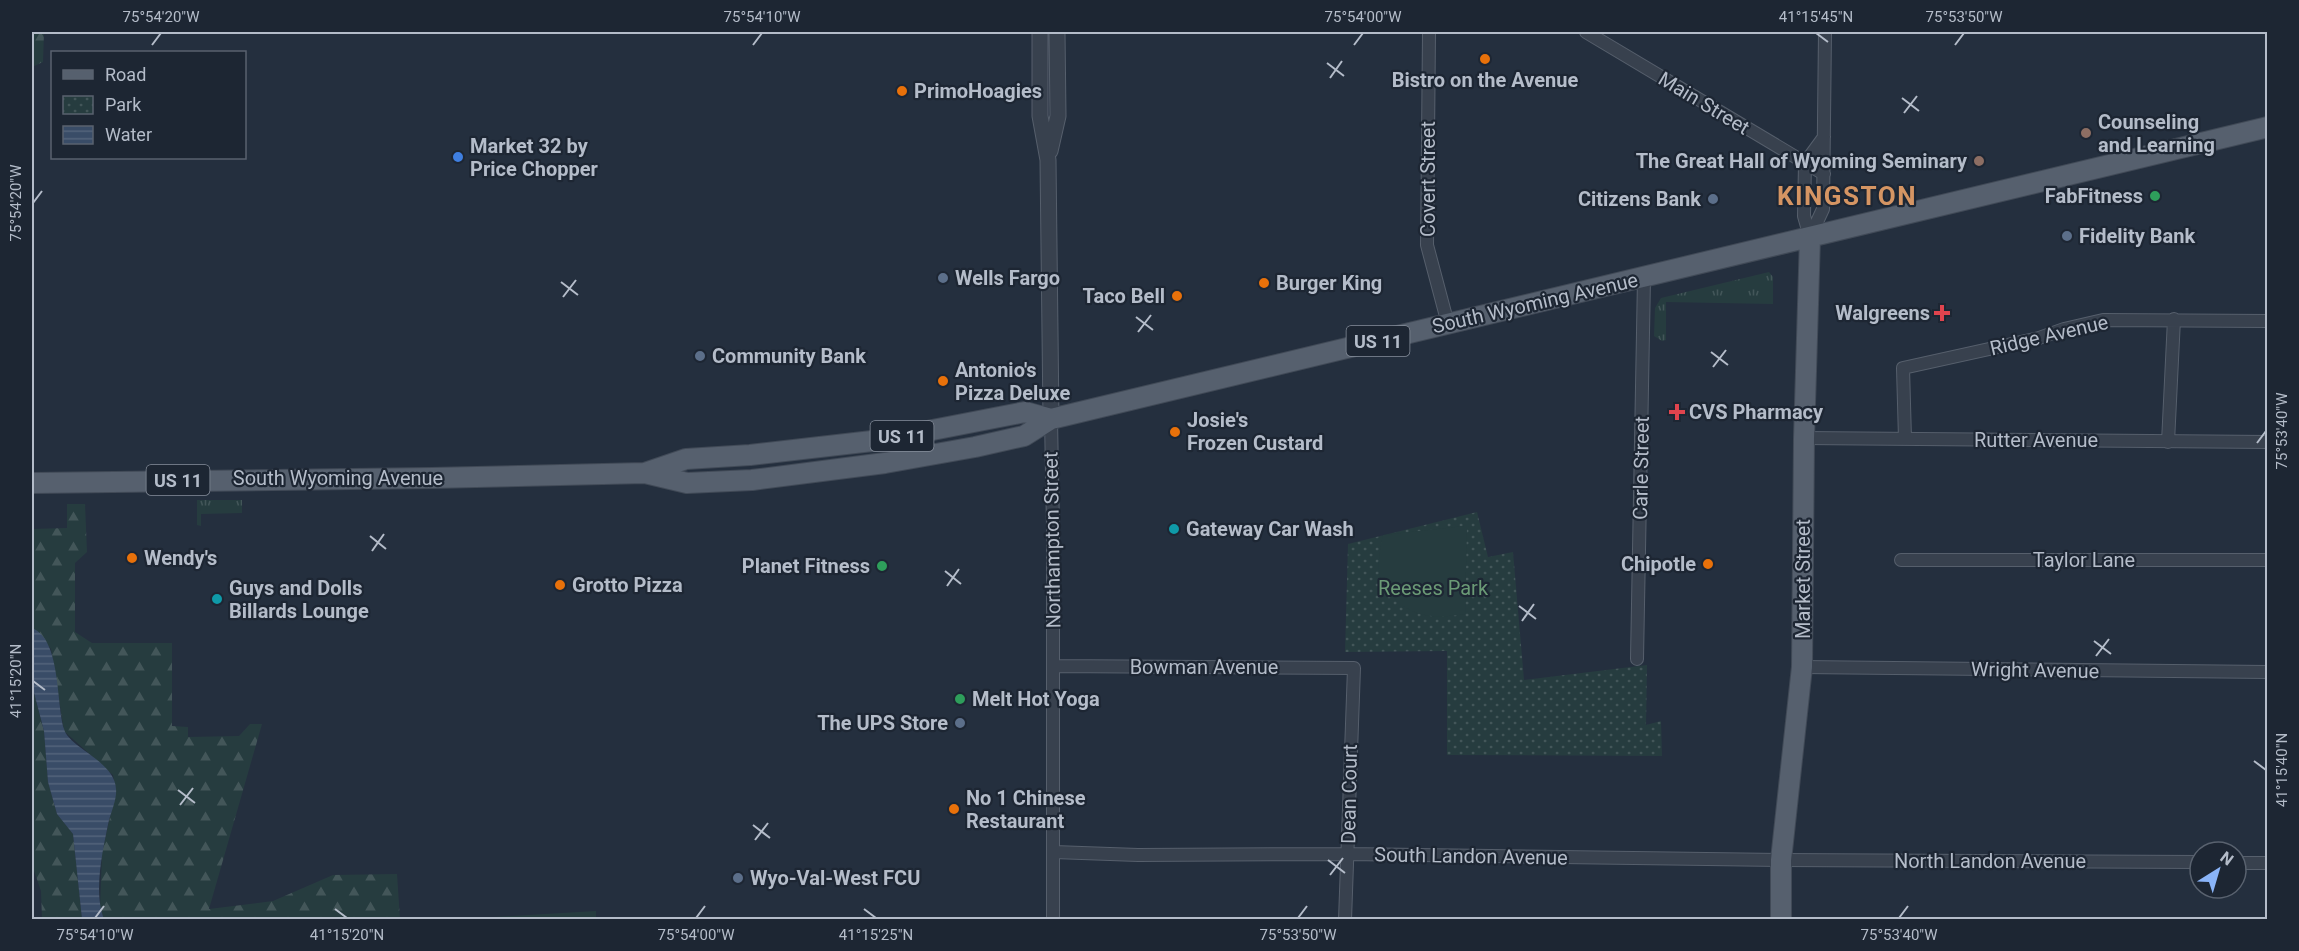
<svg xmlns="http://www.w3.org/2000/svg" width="2299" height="951" font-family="Roboto,sans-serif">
  <defs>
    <pattern id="grass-tufts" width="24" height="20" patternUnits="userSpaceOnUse" patternTransform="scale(1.5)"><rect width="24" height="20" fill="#263c3f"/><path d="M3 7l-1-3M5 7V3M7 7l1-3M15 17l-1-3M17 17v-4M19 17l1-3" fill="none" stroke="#435659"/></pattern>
    <pattern id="forest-firs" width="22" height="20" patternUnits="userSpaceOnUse" patternTransform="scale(1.5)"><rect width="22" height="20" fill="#263c3f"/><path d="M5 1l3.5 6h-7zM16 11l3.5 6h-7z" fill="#435659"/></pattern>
    <pattern id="park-dots" width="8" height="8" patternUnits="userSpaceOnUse" patternTransform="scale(1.5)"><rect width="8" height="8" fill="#263c3f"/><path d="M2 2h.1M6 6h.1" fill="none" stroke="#435659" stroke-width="1.8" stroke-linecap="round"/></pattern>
    <pattern id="water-rules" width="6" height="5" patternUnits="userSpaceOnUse" patternTransform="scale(1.5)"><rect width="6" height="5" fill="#394c67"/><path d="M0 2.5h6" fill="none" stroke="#53647b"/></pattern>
  </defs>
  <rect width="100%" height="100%" fill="#242f3e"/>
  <path fill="url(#grass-tufts)" d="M 1769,272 L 1773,277 L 1773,304 L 1666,302 L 1666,340 L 1662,341 L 1654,336 L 1655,308 L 1661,298 Z
    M 197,500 L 242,500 L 242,513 L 201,514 L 201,526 L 197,525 Z
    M 596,911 L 596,919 L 460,919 Z"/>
  <path fill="url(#forest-firs)" d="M 32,32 L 44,32 L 43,62 L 32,67 Z
    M 67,504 L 85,504 L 87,552 L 75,563 L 75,632 L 92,643 L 172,643 L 172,726 L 188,727 L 188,737 L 239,736 L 250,724 L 262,724 L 209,909 L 273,901 L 333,875 L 397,874 L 400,919 L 104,919 L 100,908 L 102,853 L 116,790 L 113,775 L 64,731 L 51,649 L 32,628 L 32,529 L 67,528 Z
    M 32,686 L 44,731 L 48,782 L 57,814 L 73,834 L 82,919 L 42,919 L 41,891 L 32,865 Z"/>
  <path fill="url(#park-dots)" d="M 1477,512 L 1488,557 L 1513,552 L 1524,680 L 1647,665 L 1646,725 L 1661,721 L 1662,756 L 1447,755 L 1447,651 L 1345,652 L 1348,544 Z"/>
  <path fill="#263c3f" d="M 1464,526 L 1467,528 L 1465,614 C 1439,618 1416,619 1396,600 C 1390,594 1382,585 1380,577 C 1377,563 1380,549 1383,535 Z"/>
  <path fill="url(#water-rules)" d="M 32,628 C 61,639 56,702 64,729 C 69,748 115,761 116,789 C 117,798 112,810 109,820 C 103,849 93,891 104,919 L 82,919 L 73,834 L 57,814 L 48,782 L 44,731 L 32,685 Z"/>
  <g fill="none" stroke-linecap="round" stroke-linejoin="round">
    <defs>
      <path id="minor" d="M 1429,32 L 1427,245 L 1448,324
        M 1586,32 L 1824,174
        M 1810,237 L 1823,209 L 1825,32
        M 1810,237 L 1804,216 L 1805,163 L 1824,137
        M 1051,419 L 1053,527 L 1053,920
        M 1804,438 L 2268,442
        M 1905,439 L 1903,368 L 2039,338 L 2064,329 L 2103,320 L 2268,321
        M 2168,442 L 2174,319
        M 1901,560 L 2268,560
        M 1637,659 L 1644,278
        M 1053,666 L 1354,668 L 1345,920
        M 1802,667 L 2268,672
        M 1054,852 L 1138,855 L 1348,854 L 1781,860 L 2200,862
        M 2236,863 L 2268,863"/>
      <path id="tertiary" d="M 1040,32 L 1040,116 L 1048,160 L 1051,419
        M 1050,151 L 1058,116 L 1057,32"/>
      <path id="primary" d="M 645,473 L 686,459 L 750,455 L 881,440 L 1025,412 L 1051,419
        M 32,483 L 431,478 L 645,473 L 687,483 L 752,480 L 885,463 L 975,447 L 1024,436 L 1051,419 L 2268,127
        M 1781,920 L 1781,860 L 1802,667 L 1804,438 L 1810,237"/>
    </defs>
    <use href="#minor" stroke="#565f6c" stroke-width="14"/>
    <use href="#tertiary" stroke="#565f6c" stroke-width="17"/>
    <use href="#primary" stroke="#414a57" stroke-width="22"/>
    <use href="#minor" stroke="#38414e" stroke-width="12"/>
    <use href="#tertiary" stroke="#38414e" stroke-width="15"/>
    <use href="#primary" stroke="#56606e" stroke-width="20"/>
  </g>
  <path fill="none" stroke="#b4bcc9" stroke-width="2" d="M 1816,33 L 1828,42M 152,45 L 161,33M 753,45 L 762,33M 1354,45 L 1363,33M 1955,45 L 1964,33M 1327,63 L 1344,76M 1330,78 L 1342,61M 1902,98 L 1919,111M 1904,113 L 1917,96M 33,203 L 42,191M 561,282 L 578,295M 563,297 L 576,280M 1136,317 L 1153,330M 1138,332 L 1151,315M 1711,352 L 1728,365M 1713,367 L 1726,350M 2257,443 L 2266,431M 370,536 L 386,549M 372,551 L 384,534M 945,571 L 961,584M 947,586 L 959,569M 1519,606 L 1536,619M 1522,621 L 1534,604M 2094,641 L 2111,654M 2096,656 L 2109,639M 33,681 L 45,690M 2254,761 L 2266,770M 178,790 L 195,803M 180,805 L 193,788M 753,825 L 770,838M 755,840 L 768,823M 1328,860 L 1345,873M 1330,875 L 1343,858M 335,909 L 347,918M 864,909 L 876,918M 95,918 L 104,906M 696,918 L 705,906M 1298,918 L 1307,906M 1899,918 L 1908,906"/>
  <g fill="#e8710a" stroke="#1d2633" stroke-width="2">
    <circle cx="1485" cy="59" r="6"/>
    <circle cx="902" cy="91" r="6"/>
    <circle cx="1264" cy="283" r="6"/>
    <circle cx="1177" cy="296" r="6"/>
    <circle cx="943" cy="381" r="6"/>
    <circle cx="1175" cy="432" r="6"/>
    <circle cx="132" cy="558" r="6"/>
    <circle cx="1708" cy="564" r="6"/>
    <circle cx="560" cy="585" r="6"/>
    <circle cx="954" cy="809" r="6"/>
  </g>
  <g fill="#8d6e63" stroke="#1d2633" stroke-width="2">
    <circle cx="2086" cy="133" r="6"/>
    <circle cx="1979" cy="161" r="6"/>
  </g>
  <circle fill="#3f7fe0" stroke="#1d2633" stroke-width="2" cx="458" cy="157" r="6"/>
  <g fill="#2e9e5b" stroke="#1d2633" stroke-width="2">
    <circle cx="2155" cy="196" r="6"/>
    <circle cx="882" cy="566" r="6"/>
    <circle cx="960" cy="699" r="6"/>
  </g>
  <g fill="#5c6f8a" stroke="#1d2633" stroke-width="2">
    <circle cx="1713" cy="199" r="6"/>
    <circle cx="2067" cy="236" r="6"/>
    <circle cx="943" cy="278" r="6"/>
    <circle cx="700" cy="356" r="6"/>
    <circle cx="960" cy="723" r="6"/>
    <circle cx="738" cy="878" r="6"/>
  </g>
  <g fill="#e0444e" stroke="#1d2633" stroke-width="2">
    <path d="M1939 304h6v6h6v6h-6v6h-6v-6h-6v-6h6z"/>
    <path d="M1674 403h6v6h6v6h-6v6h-6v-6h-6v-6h6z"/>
  </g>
  <g fill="#0f9aa8" stroke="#1d2633" stroke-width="2">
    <circle cx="1174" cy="529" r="6"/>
    <circle cx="217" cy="599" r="6"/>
  </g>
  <g text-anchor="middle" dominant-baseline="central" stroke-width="4.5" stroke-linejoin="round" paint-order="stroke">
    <g fill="#1d2633" stroke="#878f9c" stroke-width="1.5">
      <rect x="1346.5" y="326" width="63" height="30" rx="4.5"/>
      <rect x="870.5" y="421" width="63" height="30" rx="4.5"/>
      <rect x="146.5" y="465" width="63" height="30" rx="4.5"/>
    </g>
    <g font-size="18" font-weight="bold" fill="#b4bcc9">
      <text x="1378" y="341">US 11</text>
      <text x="902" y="436">US 11</text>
      <text x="178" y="480">US 11</text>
    </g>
    <g font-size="20" font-weight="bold" fill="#b4bcc9" stroke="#1d2633" text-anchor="start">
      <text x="1485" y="80" text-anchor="middle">Bistro on the Avenue</text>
      <text x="914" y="91">PrimoHoagies</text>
      <text x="2098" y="122">Counseling<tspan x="2098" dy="23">and Learning</tspan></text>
      <text x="470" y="146">Market 32 by<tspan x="470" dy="23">Price Chopper</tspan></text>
      <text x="1967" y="161" text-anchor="end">The Great Hall of Wyoming Seminary</text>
      <text x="2143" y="196" text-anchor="end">FabFitness</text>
      <text x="1701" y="199" text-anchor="end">Citizens Bank</text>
      <text x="2079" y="236">Fidelity Bank</text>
      <text x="955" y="278">Wells Fargo</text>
      <text x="1276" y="283">Burger King</text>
      <text x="1165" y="296" text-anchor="end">Taco Bell</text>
      <text x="1930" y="313" text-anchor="end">Walgreens</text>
      <text x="712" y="356">Community Bank</text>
      <text x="955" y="370">Antonio's<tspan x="955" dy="23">Pizza Deluxe</tspan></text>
      <text x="1689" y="412">CVS Pharmacy</text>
      <text x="1187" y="420">Josie's<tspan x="1187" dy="23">Frozen Custard</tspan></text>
      <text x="1186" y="529">Gateway Car Wash</text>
      <text x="144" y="558">Wendy's</text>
      <text x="1696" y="564" text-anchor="end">Chipotle</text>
      <text x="870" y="566" text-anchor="end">Planet Fitness</text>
      <text x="572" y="585">Grotto Pizza</text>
      <text x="229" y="588">Guys and Dolls<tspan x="229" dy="23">Billards Lounge</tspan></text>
      <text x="972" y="699">Melt Hot Yoga</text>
      <text x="948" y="723" text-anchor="end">The UPS Store</text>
      <text x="966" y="798">No 1 Chinese<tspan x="966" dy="23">Restaurant</tspan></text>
      <text x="750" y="878">Wyo-Val-West FCU</text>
    </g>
    <g font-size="20" fill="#b4bcc9" stroke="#1d2633">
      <text transform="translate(1704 103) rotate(31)">Main Street</text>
      <text transform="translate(1428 179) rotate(-90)">Covert Street</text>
      <text transform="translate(1535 303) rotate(-13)">South Wyoming Avenue</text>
      <text transform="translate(2049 335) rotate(-13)">Ridge Avenue</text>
      <text x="2036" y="440">Rutter Avenue</text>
      <text transform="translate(1641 468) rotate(-89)">Carle Street</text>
      <text x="338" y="478">South Wyoming Avenue</text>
      <text transform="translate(1052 540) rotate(-91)">Northampton Street</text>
      <text x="2084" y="560">Taylor Lane</text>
      <text transform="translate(1803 579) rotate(-90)">Market Street</text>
      <text x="1204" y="667">Bowman Avenue</text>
      <text transform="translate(2035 670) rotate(1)">Wright Avenue</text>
      <text transform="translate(1349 794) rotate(-89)">Dean Court</text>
      <text transform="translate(1471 856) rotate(1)">South Landon Avenue</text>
      <text x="1990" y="861">North Landon Avenue</text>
    </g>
    <g font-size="20" fill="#6b9a76" stroke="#1d2633">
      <text x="1433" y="588">Reeses Park</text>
    </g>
    <g font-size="26" font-weight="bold" letter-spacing="1.5" fill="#d59563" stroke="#1d2633">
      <text x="1847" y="196">KINGSTON</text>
    </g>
  </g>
  <rect width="2299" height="951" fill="none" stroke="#1d2633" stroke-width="66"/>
  <rect x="51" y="51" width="195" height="108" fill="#1d2633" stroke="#59626f" stroke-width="1.5"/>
  <rect x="63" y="70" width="30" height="9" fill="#56606e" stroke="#59626f" stroke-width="1.5"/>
  <text x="105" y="81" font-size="18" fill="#b4bcc9">Road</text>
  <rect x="63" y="96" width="30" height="18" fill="url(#park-dots)" stroke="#59626f" stroke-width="1.5"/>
  <text x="105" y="111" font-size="18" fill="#b4bcc9">Park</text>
  <rect x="63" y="126" width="30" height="18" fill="url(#water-rules)" stroke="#59626f" stroke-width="1.5"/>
  <text x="105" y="141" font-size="18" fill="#b4bcc9">Water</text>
  <g transform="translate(2218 870) rotate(37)"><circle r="28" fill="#1d2633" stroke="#59626f" stroke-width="1.5"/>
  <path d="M0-4.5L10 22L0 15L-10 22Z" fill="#8ab4f8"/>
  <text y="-9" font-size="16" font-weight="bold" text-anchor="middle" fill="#b4bcc9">N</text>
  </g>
  <rect x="33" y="33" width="2233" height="885" fill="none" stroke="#b4bcc9" stroke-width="2"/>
  <g font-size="15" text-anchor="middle" fill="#b4bcc9">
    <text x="161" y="22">75°54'20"W</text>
    <text x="762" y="22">75°54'10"W</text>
    <text x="1363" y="22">75°54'00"W</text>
    <text x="1816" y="22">41°15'45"N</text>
    <text x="1964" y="22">75°53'50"W</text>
    <text transform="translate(16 203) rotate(-90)" y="5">75°54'20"W</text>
    <text transform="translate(2282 431) rotate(-90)" y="5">75°53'40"W</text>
    <text transform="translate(16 681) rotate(-90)" y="5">41°15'20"N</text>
    <text transform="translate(2282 770) rotate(-90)" y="5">41°15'40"N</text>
    <text x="95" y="940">75°54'10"W</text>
    <text x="347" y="940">41°15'20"N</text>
    <text x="696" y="940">75°54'00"W</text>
    <text x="876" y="940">41°15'25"N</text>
    <text x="1298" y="940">75°53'50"W</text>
    <text x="1899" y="940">75°53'40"W</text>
  </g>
</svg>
